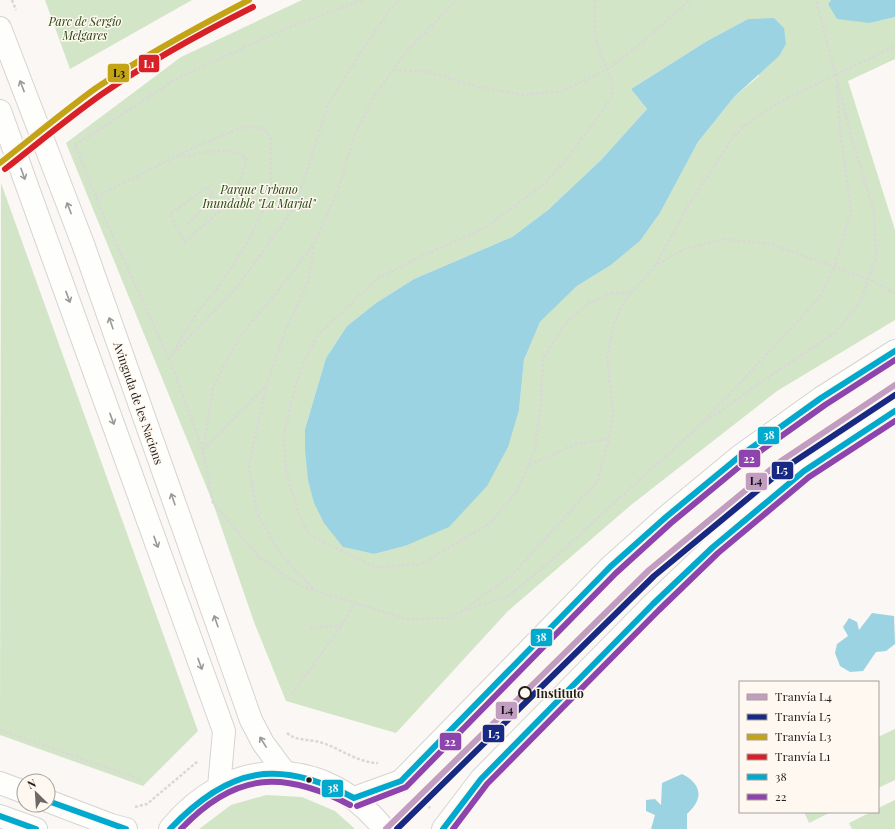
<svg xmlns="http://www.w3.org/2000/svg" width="895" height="829" font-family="'Playfair Display',serif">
  <rect width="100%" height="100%" fill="#faf7f4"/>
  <path fill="#d2e5c7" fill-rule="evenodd" d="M 45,0 L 192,0 L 70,69 Z
    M 302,0 L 831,0 L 828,4 L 870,23 L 895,17 L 895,59 L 848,81 L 895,230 L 895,320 L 777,391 L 631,505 L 508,611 L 396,733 L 286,701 L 254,622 L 213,503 L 66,143 L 181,57 ZM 748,19 L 759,76 L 734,97 L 698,142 L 660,213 L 640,241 L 611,265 L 577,286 L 540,322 L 524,360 L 519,410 L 405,546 L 374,554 L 344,547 L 305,450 L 305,429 L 326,358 L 347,326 L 376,303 L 414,279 L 512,237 L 548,210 L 601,160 L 647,109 L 631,89 L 707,41 Z
    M 1,183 L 198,731 L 143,786 L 0,735 Z
    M 895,729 L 895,780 L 878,788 L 878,737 Z
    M 266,795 L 302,797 L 335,811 L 355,829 L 199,829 L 231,805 Z
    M 895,800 L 895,829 L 852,829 L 849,823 L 871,812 L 878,812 L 878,808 Z
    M 804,812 L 831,812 L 809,823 Z"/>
  <path fill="#9cd3e3" d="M 831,0 L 895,0 L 895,17 L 870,23 L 837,19 L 828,4 Z
    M 774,18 L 784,28 L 786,44 L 779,56 L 734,97 L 698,142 L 660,213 L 640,241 L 611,265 L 577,286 L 540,322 L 524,360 L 519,410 L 508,447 L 487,486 L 449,527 L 405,546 L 374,554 L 343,547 L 324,523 L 314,503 L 308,480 L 305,450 L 305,429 L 326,358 L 347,326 L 376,303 L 414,279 L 512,237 L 548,210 L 601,160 L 647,109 L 631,89 L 707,41 L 748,19 Z
    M 872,613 L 894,616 L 895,644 L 886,651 L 876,652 L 863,671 L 850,672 L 840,666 L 835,653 L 837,644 L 848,636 L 843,627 L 849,618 L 857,622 L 859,630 Z
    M 682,774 C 702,784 704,799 687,814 L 687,829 L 651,829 L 655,815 L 646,811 L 646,800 L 655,799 L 661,805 L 662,783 Z"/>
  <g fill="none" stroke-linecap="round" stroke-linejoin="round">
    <defs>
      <path id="secondary" d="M 0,28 L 83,244 L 251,720 L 263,743 L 286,774
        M 0,111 L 224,731 L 219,787
        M 0,783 L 24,792
        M 354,798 L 401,781 L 610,567 L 666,517 L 740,456 L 821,398 L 895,351
        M 48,801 L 111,825 L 126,829
        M 0,816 L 36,829
        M 170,829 C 230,755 324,753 384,829
        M 443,829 L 481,779 L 653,604 L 713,547 L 804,471 L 895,411"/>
    </defs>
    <use href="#secondary" stroke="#d6d4d0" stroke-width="24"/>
    <path stroke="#dad8d7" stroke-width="2.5" stroke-dasharray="3 2" stroke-linecap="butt" d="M 12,0 L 16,10
      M 362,0 L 280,31 L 178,78 L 75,145 L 104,216 L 172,366 L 203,451 L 213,503 L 260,558 L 300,586 L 407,619 L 449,618 L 462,611 L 507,597 L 545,566 L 700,425 L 780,369 L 835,333 L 860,302 L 876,258 L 874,211 L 854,146 L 816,0
      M 595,0 C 595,16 593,31 598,46 C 604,66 615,77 611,99 L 566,160 L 543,185 L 483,229 L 415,259 L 377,279 L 317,336 L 303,364 L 292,398 L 284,436 L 286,471 L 299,514 L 309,535 L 375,567 L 421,564 L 489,524 L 517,491 L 535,449 L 541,403 L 543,358 L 565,324 L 589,303 L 612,293 L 631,293
      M 394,70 L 428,72 L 475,86 L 520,95 L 563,91 L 608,69 L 644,41 L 690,0
      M 178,157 C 200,154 226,145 246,157 C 241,199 214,216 184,242 L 170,214 L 207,187 L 212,193 L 207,204 L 187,225
      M 96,197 L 197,146 L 243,127 L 263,128 L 271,137 L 271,194 L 246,245 L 217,289 L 196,314 L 169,359
      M 656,264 L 689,204 L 731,140 L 743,127 L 778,103 L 895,46
      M 173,354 L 237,287 L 295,207 L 328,105 L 361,52 L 392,7 L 400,0
      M 266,387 L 249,465 L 257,513 L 280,553 L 314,589
      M 704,421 L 821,296 L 834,267 L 851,211 L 840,130 L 837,84
      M 203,450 L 213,387 L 240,336 L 277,292 L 314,244 L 338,190 L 355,135 L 373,98 L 407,51 L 457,0
      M 203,450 L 266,386 L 286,329 L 308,282 L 314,246
      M 529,465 L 576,444 L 609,439
      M 465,609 L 511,576 L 597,482 L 609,439 L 613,410 L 607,357 L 614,323 L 622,306 L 631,293 L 655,266 L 684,249 L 725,239 L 771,244 L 868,279 L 895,293
      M 310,628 L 342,625
      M 292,694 L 342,625 L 355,603
      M 0,730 L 142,780
      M 287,733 C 296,741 308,739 319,742 C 339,747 357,763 378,763
      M 418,796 L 430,808
      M 135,807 L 147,804 L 198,761"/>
    <use href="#secondary" stroke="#fefefd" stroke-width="22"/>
    <defs>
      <path id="bus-1" d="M 48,801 L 126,829
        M 0,816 L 36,829
        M 170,829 C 229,767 278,758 354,798 L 401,781 L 610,567 L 666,517 L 740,456 L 821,398 L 895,351
        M 443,829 L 481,779 L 653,604 L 713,547 L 804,471 L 895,411"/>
      <path id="bus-2" d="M 357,806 L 406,787 L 616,573 L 671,523 L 745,462 L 825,405 L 895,360
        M 181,829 C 235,772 283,770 350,805
        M 453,829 L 487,784 L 659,610 L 718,553 L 809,477 L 895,421"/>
    </defs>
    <use href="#bus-1" stroke="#fef8f0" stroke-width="9"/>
    <use href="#bus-2" stroke="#fef8f0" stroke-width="9"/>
    <use href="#bus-1" stroke="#00a9ce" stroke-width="6"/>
    <use href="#bus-2" stroke="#8e44ad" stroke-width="6"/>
    <defs>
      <path id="tram-1" d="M 386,829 L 649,570 L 781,461 L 895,385"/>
      <path id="tram-2" d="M 397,829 L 654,576 L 786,467 L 895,395"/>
      <path id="tram-3" d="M 0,163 C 32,138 63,112 96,88 C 145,55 197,27 249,0"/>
      <path id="tram-4" d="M 5,169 C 37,144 68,118 102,94 C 150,61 201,33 253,7"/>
    </defs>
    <use href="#tram-1" stroke="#fef8f0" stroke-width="9"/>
    <use href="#tram-2" stroke="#fef8f0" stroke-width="9"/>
    <use href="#tram-3" stroke="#fef8f0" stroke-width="9"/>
    <use href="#tram-4" stroke="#fef8f0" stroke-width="9"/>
    <use href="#tram-1" stroke="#c19dc2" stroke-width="6"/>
    <use href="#tram-2" stroke="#172983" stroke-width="6"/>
    <use href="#tram-3" stroke="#c3a416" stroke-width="6"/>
    <use href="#tram-4" stroke="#d72028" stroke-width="6"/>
  </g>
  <defs><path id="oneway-shaft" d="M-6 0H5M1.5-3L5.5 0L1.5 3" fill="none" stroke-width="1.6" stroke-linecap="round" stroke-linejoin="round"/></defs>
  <g stroke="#9a9997">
    <use href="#oneway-shaft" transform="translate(22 86) rotate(-111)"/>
    <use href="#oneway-shaft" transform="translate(23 174) rotate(70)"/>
    <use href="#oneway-shaft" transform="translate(69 208) rotate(-111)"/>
    <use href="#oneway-shaft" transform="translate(68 297) rotate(70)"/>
    <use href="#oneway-shaft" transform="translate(111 323) rotate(-109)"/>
    <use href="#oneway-shaft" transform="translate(112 419) rotate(70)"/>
    <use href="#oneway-shaft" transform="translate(173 499) rotate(-109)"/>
    <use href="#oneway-shaft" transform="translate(156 542) rotate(70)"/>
    <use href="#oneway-shaft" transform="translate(216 621) rotate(-109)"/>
    <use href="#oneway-shaft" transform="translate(200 664) rotate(70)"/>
    <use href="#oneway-shaft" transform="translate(263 742) rotate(-122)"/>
  </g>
  <circle fill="#fef8f0" stroke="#201d1a" stroke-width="2" cx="525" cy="693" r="6"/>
  <circle fill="#201d1a" stroke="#fef8f0" stroke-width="1.5" cx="309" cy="780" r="3.5"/>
  <g text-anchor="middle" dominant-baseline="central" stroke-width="3" stroke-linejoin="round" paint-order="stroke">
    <g font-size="12" font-style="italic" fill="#24470f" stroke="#fef8f0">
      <text x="85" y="21">Parc de Sergio<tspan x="85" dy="14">Melgares</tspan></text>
      <text x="259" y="189">Parque Urbano<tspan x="259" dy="14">Inundable "La Marjal"</tspan></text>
    </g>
    <g font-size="12" fill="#201d1a" stroke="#fef8f0">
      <text transform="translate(139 403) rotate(71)">Avinguda de les Nacions</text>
    </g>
    <g font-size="12" font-weight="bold" fill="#201d1a" stroke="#fef8f0" text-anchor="start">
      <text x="536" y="693">Instituto</text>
    </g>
  </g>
  <g stroke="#fef8f0" stroke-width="1.5">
    <rect x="138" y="54" width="22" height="19" rx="4" fill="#d72028"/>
    <rect x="107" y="63" width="23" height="20" rx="4" fill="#c3a416"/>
    <rect x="757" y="426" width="23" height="19" rx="4" fill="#00a9ce"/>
    <rect x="738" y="449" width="23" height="19" rx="4" fill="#8e44ad"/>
    <rect x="771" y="461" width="23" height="19" rx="4" fill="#172983"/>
    <rect x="745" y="472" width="23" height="19" rx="4" fill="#c19dc2"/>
    <rect x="530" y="628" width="23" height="19" rx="4" fill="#00a9ce"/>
    <rect x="495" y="701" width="23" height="19" rx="4" fill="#c19dc2"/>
    <rect x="482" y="724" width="23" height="19" rx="4" fill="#172983"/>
    <rect x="439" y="732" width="23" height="19" rx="4" fill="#8e44ad"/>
    <rect x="321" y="779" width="23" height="19" rx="4" fill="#00a9ce"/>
  </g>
  <g font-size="11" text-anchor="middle" font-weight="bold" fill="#fff">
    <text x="149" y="68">L1</text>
    <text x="769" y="439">38</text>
    <text x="749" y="463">22</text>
    <text x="782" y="474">L5</text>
    <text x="541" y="641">38</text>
    <text x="494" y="738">L5</text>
    <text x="450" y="746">22</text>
    <text x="333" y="792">38</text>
  </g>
  <g font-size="11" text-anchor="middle" font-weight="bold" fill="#111">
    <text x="119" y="77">L3</text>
    <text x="756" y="485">L4</text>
    <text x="507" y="714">L4</text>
  </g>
  <rect x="739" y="681" width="140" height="132" fill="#fef8f0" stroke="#a5a09a"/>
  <rect x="747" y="694" width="20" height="6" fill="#c19dc2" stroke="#a5a09a"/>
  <text x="775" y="701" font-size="12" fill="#201d1a">Tranvía L4</text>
  <rect x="747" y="714" width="20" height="6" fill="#172983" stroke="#a5a09a"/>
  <text x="775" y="721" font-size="12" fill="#201d1a">Tranvía L5</text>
  <rect x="747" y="734" width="20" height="6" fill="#c3a416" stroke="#a5a09a"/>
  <text x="775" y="741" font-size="12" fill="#201d1a">Tranvía L3</text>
  <rect x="747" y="754" width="20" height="6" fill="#d72028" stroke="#a5a09a"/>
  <text x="775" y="761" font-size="12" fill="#201d1a">Tranvía L1</text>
  <rect x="747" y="774" width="20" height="6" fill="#00a9ce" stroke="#a5a09a"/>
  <text x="775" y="781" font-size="12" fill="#201d1a">38</text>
  <rect x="747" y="794" width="20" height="6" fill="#8e44ad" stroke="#a5a09a"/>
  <text x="775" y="801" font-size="12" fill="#201d1a">22</text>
  <g transform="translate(36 793) rotate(335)"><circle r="19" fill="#fef8f0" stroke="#a5a09a"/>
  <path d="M0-3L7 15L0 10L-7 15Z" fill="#6c6966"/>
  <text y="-6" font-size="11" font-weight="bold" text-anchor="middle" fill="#201d1a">N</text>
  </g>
</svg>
